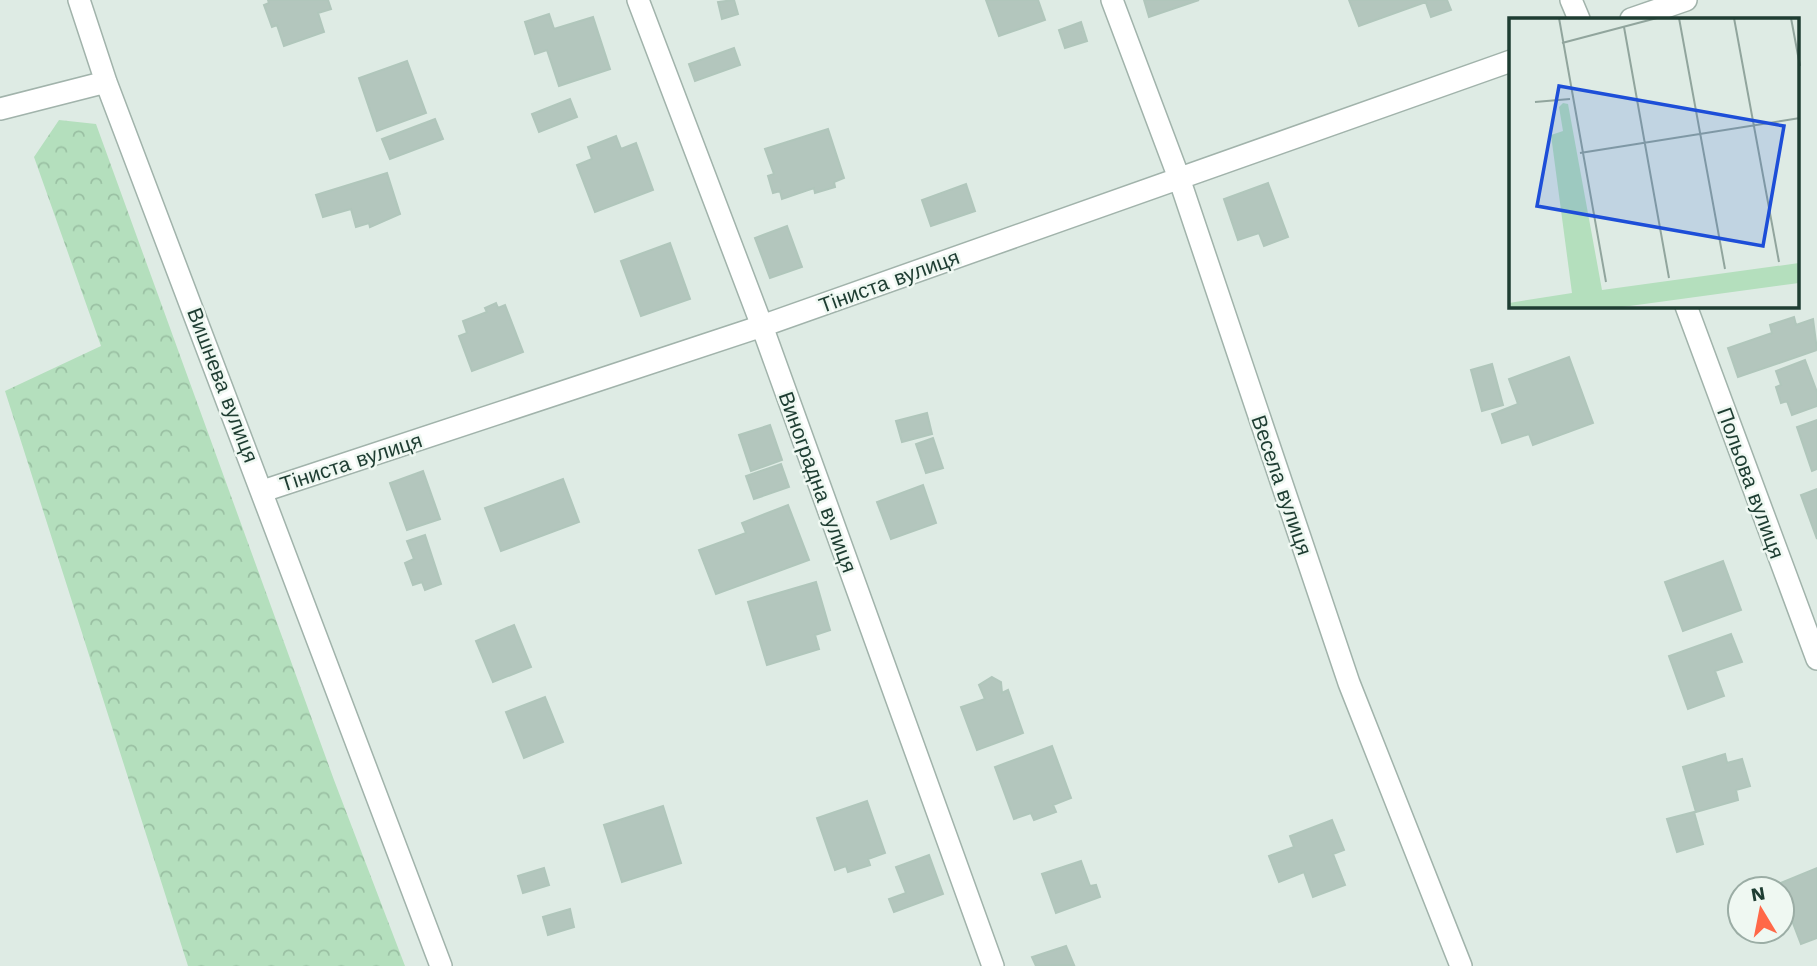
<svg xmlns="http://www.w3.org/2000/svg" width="1817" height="966" font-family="'Work Sans',sans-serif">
  <defs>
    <pattern id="forest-crowns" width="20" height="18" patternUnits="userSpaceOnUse" patternTransform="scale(1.75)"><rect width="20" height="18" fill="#b4dfbd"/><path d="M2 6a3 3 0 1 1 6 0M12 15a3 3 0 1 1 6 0" fill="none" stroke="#9ac0a3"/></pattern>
  </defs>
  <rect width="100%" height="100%" fill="#deebe4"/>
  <path fill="url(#forest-crowns)" d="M 59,120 L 96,124 L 334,780 L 405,966 L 188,966 L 5,391 L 101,346 L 34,157 Z"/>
  <path fill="#b3c6bd" stroke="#b0c6bb" stroke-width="2" d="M 268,0 L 328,0 L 331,9 L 318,13 L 324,32 L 284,46 L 277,25 L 272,27 L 264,5 L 269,3 Z
    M 734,0 L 738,14 L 722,19 L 718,2 Z
    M 986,0 L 1038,0 L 1045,20 L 999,36 Z
    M 1144,0 L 1199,0 L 1149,17 Z
    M 1349,0 L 1425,0 L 1426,2 L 1359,26 Z
    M 1425,0 L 1447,0 L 1451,10 L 1431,17 Z
    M 549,14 L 554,29 L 593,17 L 610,69 L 559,86 L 547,50 L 535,54 L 525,22 Z
    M 1081,22 L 1087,41 L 1065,48 L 1059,30 Z
    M 734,48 L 740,65 L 695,81 L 689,64 Z
    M 407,61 L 426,113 L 377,131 L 359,78 Z
    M 570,99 L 577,117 L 539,132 L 532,114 Z
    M 435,119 L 443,139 L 390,159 L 382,139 Z
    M 828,129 L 844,178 L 834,182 L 835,187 L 815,193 L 814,188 L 782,199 L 780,191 L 773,193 L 768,176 L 774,174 L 765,149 Z
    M 616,136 L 621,149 L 636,143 L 653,190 L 595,212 L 577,165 L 592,159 L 588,147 Z
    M 387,173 L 400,214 L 370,227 L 369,223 L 356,227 L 351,209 L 323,217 L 316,195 Z
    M 1268,183 L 1288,237 L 1264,246 L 1259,233 L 1238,240 L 1224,199 Z
    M 966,184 L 975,211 L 931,226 L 922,200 Z
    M 787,226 L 802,267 L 770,278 L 755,238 Z
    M 670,243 L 690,299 L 641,316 L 621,261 Z
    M 496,303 L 498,308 L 505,305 L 523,352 L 472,371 L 459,336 L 467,333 L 463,321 L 487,312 L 485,308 Z
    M 1794,317 L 1796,325 L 1813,319 L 1817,350 L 1738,377 L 1728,348 L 1772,333 L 1770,325 Z
    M 1569,357 L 1593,423 L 1533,445 L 1529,434 L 1502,443 L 1492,414 L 1518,404 L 1509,379 Z
    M 1805,360 L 1817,392 L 1817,406 L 1792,415 L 1787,401 L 1781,403 L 1776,387 L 1781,385 L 1776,371 Z
    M 1492,364 L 1503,405 L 1482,411 L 1471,370 Z
    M 927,413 L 932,434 L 902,442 L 896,421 Z
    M 1817,420 L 1817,469 L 1812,471 L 1797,427 Z
    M 770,425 L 782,460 L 751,471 L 739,435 Z
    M 933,438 L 943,468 L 926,473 L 916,444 Z
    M 781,464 L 789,487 L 754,499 L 746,476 Z
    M 423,471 L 440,519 L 407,530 L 390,483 Z
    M 563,479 L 579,522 L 501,551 L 485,508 Z
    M 923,485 L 936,523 L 891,539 L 877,502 Z
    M 1817,489 L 1817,539 L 1801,495 Z
    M 788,505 L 809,560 L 716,594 L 699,550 L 746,533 L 742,523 Z
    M 425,535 L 441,584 L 425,590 L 422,582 L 413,585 L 405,563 L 414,559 L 407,541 Z
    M 1723,561 L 1741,610 L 1683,631 L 1665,582 Z
    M 816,582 L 830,630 L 815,635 L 819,649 L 767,665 L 748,602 Z
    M 514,625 L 531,667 L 493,682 L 476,641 Z
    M 1731,634 L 1742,662 L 1715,671 L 1724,696 L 1688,709 L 1669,656 Z
    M 992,677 L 1001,682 L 1002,693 L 1008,690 L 1023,733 L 977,750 L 961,707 L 985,699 L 979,685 Z
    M 545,697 L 563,742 L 524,758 L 506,712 Z
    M 1052,746 L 1071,798 L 1053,805 L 1056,812 L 1034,820 L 1031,813 L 1014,819 L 995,767 Z
    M 1725,754 L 1727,763 L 1742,759 L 1750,786 L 1736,790 L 1738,800 L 1696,812 L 1683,767 Z
    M 867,801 L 885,853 L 868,859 L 870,865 L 848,872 L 846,866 L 835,870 L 817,818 Z
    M 663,806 L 681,863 L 622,882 L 604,825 Z
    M 1694,812 L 1703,844 L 1677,852 L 1667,819 Z
    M 1332,820 L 1344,850 L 1333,854 L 1345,885 L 1313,897 L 1304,872 L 1279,882 L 1269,856 L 1294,847 L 1290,836 Z
    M 929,855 L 943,894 L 894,912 L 889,899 L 906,893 L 896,867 Z
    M 1081,861 L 1090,886 L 1096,885 L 1100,897 L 1056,913 L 1042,874 Z
    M 544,868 L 549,885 L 523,893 L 518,876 Z
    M 1817,868 L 1817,938 L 1801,944 L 1778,884 Z
    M 570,909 L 574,927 L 548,935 L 543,917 Z
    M 1066,946 L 1074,965 L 1036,966 L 1032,957 Z"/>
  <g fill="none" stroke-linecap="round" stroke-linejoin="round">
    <defs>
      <path id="minor" d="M 79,0 L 106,82 L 441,966
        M 638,0 L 762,326 L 993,966
        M 1112,0 L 1179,178 L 1349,683 L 1461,966
        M 1571,0 L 1579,19
        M 1631,19 L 1686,0
        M 0,109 L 106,82
        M 1686,306 L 1817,659
        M 263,491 L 762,326 L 1511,61"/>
    </defs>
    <use href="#minor" stroke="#a1b3ab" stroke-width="24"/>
    <use href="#minor" stroke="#fff" stroke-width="21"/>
  </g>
  <g text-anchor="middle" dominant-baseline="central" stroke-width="5" stroke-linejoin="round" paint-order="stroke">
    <g font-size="21" fill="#1e3d32" stroke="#eff8f2">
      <text transform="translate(889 281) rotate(-20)">Тіниста вулиця</text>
      <text transform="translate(223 385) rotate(69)">Вишнева вулиця</text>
      <text transform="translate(351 462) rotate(-18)">Тіниста вулиця</text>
      <text transform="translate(818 482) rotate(70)">Виноградна вулиця</text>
      <text transform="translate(1751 483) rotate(70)">Польова вулиця</text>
      <text transform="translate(1282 485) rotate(71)">Весела вулиця</text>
    </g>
  </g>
  <g transform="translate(1509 18)">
    <rect width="290" height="290" fill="#deebe4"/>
    <path d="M 54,85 L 59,86 L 93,272 L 290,245 L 290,265 L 106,290 L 0,290 L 0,285 L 63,275 L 42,117 L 54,113 L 50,89 Z" fill="#b4dfbd"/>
    <path fill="none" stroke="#91a59d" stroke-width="2" d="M 50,0 L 97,264M 170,0 L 216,251M 225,0 L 270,244M 282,0 L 291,48M 115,9 L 160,260M 53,25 L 148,0M 26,84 L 61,81M 71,135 L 291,100"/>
    <path fill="#1d4ed8" fill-opacity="0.15" stroke="#1d4ed8" stroke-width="3.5" d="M 50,68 L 275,108 L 254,228 L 28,188 Z"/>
    <rect width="290" height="290" fill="none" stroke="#1e3d32" stroke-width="3.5"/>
  </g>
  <g transform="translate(1761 910) rotate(350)"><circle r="33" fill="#eff8f2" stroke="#9bada5" stroke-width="2"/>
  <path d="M0-5L12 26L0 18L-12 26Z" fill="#ff6848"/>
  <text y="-10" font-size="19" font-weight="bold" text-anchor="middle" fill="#1e3d32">N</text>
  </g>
</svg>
